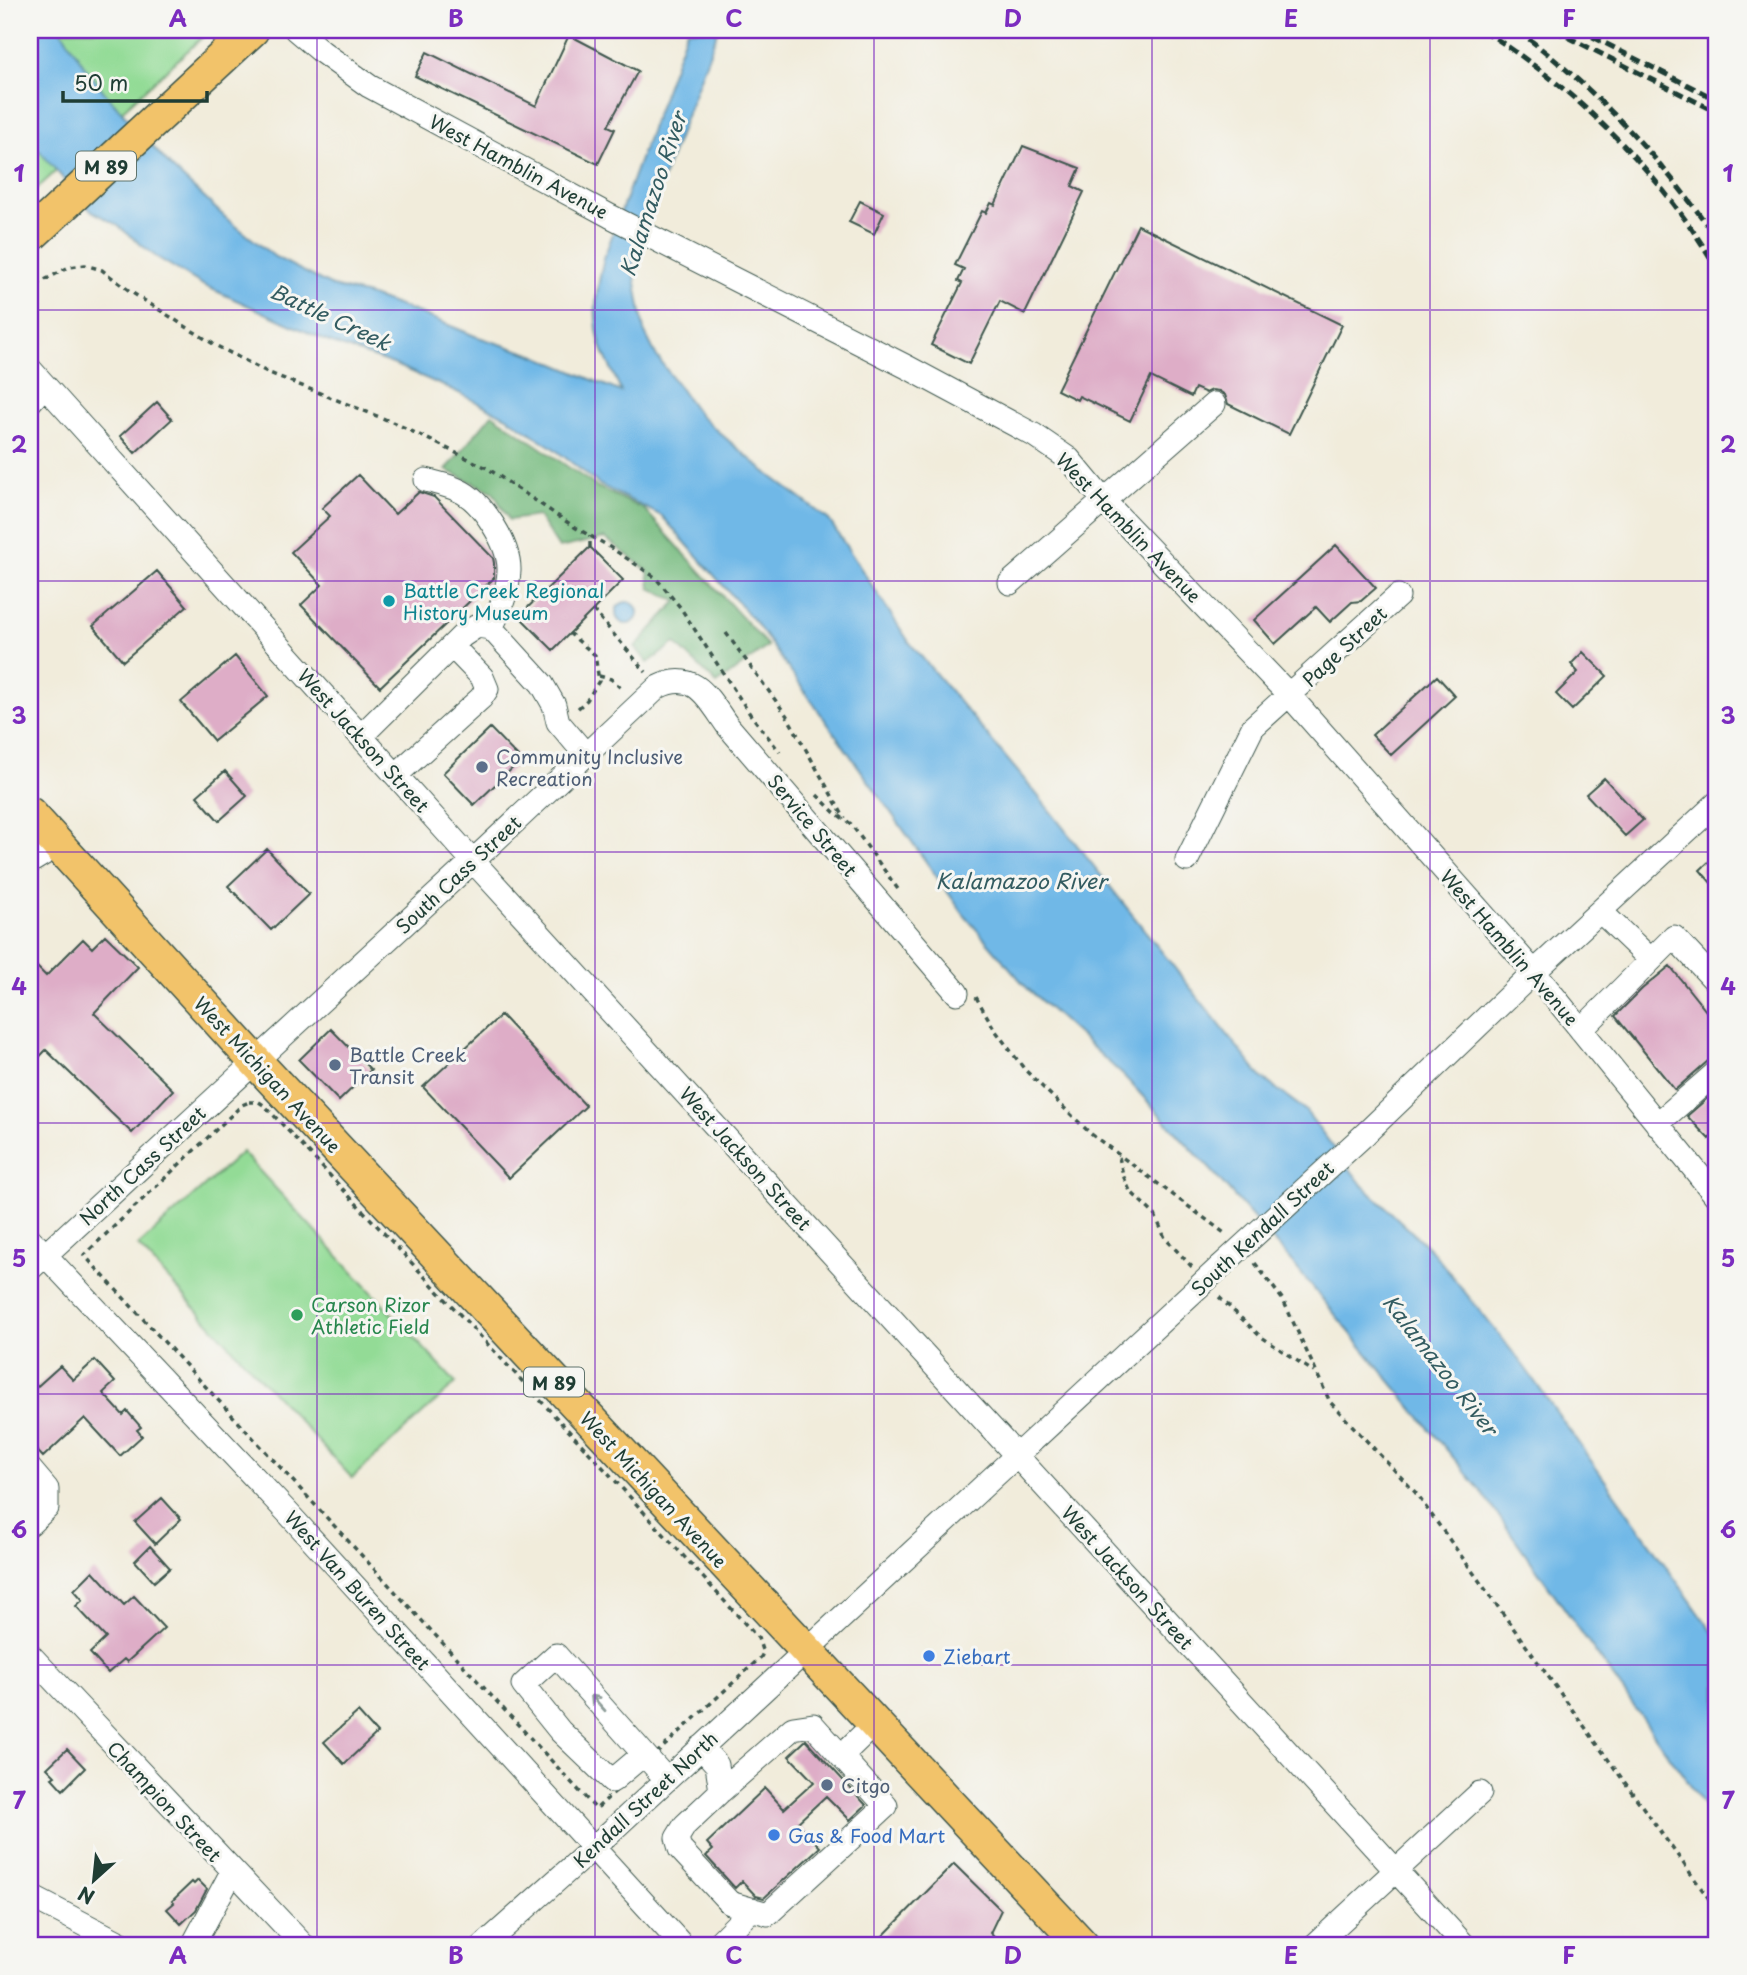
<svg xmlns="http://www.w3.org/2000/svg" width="1747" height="1975" font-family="'Playpen Sans',sans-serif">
  <rect width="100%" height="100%" fill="#f6f6f2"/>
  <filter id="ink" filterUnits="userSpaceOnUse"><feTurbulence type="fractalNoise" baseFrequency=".0143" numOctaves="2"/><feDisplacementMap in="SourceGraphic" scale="14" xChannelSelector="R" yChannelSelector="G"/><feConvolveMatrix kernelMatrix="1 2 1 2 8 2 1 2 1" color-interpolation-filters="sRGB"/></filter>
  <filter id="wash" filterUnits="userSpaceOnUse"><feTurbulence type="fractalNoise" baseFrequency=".00686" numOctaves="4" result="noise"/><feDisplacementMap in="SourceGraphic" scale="28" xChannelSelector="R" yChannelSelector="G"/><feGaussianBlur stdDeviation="1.57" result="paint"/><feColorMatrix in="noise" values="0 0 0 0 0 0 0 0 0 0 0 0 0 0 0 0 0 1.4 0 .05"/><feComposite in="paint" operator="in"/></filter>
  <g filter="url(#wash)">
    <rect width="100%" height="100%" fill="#f1ecdb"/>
    <path fill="#93db96" stroke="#598c65" stroke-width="2" d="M 30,30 L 207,30 L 207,33 L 30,195 Z
      M 242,1152 L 456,1383 L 352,1478 L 138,1246 Z"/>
    <path fill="#76bb7f" stroke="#4a7c5a" stroke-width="2" d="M 492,414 L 597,487 L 644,509 L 768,646 L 717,684 L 675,643 L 648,663 L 635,647 L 677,601 L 650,588 L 648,571 L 605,538 L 559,548 L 538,516 L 509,520 L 493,492 L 446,470 Z"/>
    <path fill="#6fb8e7" stroke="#477a8e" stroke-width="2" d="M 30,30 L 61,30 L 85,67 L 105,93 L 172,168 L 227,219 L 275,257 L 332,286 L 368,295 L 422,314 L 475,336 L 534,355 L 621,392 C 616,377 607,362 601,346 C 591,316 597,288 604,258 L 687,30 L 718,30 L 638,246 L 633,265 L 644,331 L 656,355 L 700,416 L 763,470 L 829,520 L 909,642 L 1034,791 L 1262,1078 L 1305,1110 L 1363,1186 L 1432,1251 L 1523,1365 L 1717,1638 L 1717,1823 L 1481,1491 L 1286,1255 L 1212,1171 L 1124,1076 L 1027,988 L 964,915 L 756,623 L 662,516 L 600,485 L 553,448 L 507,417 L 455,391 L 393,364 L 329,342 L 203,285 L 155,256 L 117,225 L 90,210 L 30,140 Z
      M616 613a11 11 0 1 1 22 0a11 11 0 1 1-22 0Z"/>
    <g id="blocks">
      <path fill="#deadc7" d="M 569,35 L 638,71 L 608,126 L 615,129 L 598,164 L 415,76 L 427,52 L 536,106 Z
        M 1023,146 L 1080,168 L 1072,186 L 1084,192 L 1025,314 L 1000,301 L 969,364 L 931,345 L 962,283 L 958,281 L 964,269 L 955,265 L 982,211 L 986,213 L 991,203 L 995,205 Z
        M 860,201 L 884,213 L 874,234 L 849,222 Z
        M 1138,225 L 1342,325 L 1289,434 L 1228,404 L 1225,395 L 1219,391 L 1212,390 L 1206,393 L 1195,388 L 1191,397 L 1151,377 L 1130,421 L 1079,396 L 1077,400 L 1057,390 Z
        M 157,402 L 172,419 L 135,453 L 120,436 Z
        M 358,475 L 395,514 L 419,492 L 434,497 L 493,558 L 494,563 L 494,578 L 380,687 L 301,605 L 322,585 L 291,552 L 330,516 L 322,508 Z
        M 1336,545 L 1376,588 L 1361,601 L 1352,602 L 1330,622 L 1316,607 L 1275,644 L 1254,620 Z
        M 590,547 L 623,580 L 553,650 L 519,616 Z
        M 157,571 L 187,606 L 123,661 L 93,626 Z
        M 1583,652 L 1607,676 L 1572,710 L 1556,694 L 1578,672 L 1571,664 Z
        M 235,656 L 268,696 L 214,741 L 181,702 Z
        M 1437,676 L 1455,696 L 1391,755 L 1372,735 Z
        M 490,728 L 521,760 L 474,805 L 443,773 Z
        M 225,771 L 247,796 L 219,821 L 197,796 Z
        M 1604,778 L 1643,820 L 1625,836 L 1586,794 Z
        M 267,849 L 309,894 L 271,930 L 228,886 Z
        M 1717,854 L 1717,890 L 1700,870 Z
        M 105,935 L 138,967 L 94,1013 L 173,1090 L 132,1133 L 46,1050 L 30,1067 L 30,960 L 46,976 L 83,939 L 92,948 Z
        M 1670,966 L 1710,1016 L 1717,1017 L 1717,1058 L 1708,1061 L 1675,1090 L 1615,1016 L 1642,989 Z
        M 501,1015 L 586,1106 L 509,1178 L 423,1087 Z
        M 331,1029 L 371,1070 L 339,1101 L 299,1060 Z
        M 1717,1090 L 1717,1131 L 1709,1139 L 1687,1116 Z
        M 95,1360 L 115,1382 L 103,1393 L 123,1415 L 127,1411 L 141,1427 L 137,1430 L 142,1436 L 120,1456 L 85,1418 L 43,1457 L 30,1443 L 30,1393 L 60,1366 L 73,1380 Z
        M 162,1498 L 181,1519 L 155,1544 L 135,1522 Z
        M 150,1546 L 170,1568 L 154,1582 L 135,1561 Z
        M 93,1571 L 124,1605 L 134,1596 L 164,1628 L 127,1662 L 124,1659 L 108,1673 L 90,1653 L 106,1638 L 76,1606 L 83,1600 L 74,1590 Z
        M 358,1712 L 377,1733 L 344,1764 L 324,1742 Z
        M 806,1740 L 866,1805 L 850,1820 L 826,1796 L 797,1823 L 820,1847 L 764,1898 L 756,1896 L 742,1881 L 735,1888 L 706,1856 L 713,1850 L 707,1843 L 765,1788 L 784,1809 L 814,1782 L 789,1756 Z
        M 67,1749 L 85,1768 L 63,1790 L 52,1778 L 55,1776 L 47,1768 Z
        M 954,1864 L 1001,1910 L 990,1933 L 1002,1945 L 874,1945 Z
        M 198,1880 L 207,1889 L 196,1910 L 181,1924 L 167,1909 L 174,1903 L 172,1901 L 192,1882 L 194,1884 Z"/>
    </g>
  </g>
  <g filter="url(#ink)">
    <use href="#blocks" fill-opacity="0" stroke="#3e574d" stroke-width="2"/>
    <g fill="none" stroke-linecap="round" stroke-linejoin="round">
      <defs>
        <path id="minor" d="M 296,30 L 322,52 L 369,86 L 610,216 L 907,367 L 1034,435 L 1069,459 L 1104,501 L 1290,696 L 1534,972 L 1717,1197
          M 30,369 L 473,861 L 1464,1945
          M 30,402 L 44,386
          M 426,480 C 436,483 448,485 458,490 C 482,500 510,545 509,571 C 508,590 500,611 491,628
          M 1010,583 L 1214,404
          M 361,736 L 462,636 L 477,626 L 491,628 L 542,684 L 554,705 L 558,722 L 586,755
          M 396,775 L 481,698 L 487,689 L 482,677 L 452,646
          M 1187,860 L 1253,727 L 1398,596
          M 30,862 L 58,845
          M 1600,911 L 1651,960
          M 1581,1030 L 1674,937 L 1717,983
          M 1657,1124 L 1717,1072
          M 1364,1135 L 1534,972 L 1717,803
          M 30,1239 L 287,1512 L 682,1945
          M 30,1269 L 473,861 L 658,687 C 695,669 708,698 727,725 L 957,993
          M 30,1469 L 47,1489 L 47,1508 L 30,1524
          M 30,1655 L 303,1945
          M 701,1747 L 717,1765 L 721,1791 L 685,1825 L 677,1838 L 680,1849 L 730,1903 L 768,1914 L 886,1806 L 813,1725 L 793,1728 L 721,1791
          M 644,1754 L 612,1781 L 560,1731 L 523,1685 L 556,1655 L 666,1779
          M 841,1756 L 874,1724
          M 30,1896 L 124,1945
          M 193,1945 L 232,1872
          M 484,1945 L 592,1849 L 1221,1266
          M 716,1945 L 752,1909
          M 1315,1945 L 1480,1793"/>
        <path id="highway" d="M 30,236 L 252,30
          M 30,814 L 255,1061 L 1082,1945"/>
      </defs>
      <use href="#minor" stroke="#3e574d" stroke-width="25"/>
      <use href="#highway" stroke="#3e574d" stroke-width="36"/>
      <path stroke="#3e574d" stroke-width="3.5" stroke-dasharray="5 5" stroke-linecap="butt" d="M 30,293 L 41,282 L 69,267 L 85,265 L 102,270 L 131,292 L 215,345 L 267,372 L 397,424 L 487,468 L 576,528 L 605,544 L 655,577 L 680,607 L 750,714 L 780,752
        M 590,547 L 590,536
        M 593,610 L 646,672
        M 569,633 L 595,655 L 599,681 L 587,700 L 575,711
        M 726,633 L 787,716 L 845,819
        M 599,676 L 611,679 L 623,690
        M 817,795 L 834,812 L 851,824 L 900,892
        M 976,997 L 995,1030 L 1025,1070 L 1091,1134 L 1227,1235
        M 249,1102 L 259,1102 L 265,1106 L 610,1475 L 758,1638 L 763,1653 L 761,1657 L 596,1809 L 84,1255 L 242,1105 Z
        M 1119,1157 L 1123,1175 L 1130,1191 L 1155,1215 L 1165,1238 L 1193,1268
        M 1255,1263 L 1283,1300 L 1330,1402 L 1415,1492 L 1717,1910
        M 1219,1297 L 1260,1336 L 1314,1372"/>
      <use href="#minor" stroke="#fff" stroke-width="23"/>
      <use href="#highway" stroke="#f2c36a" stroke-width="33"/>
      <path stroke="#1f3d34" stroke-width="5" stroke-dasharray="10 5" stroke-linecap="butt" d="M 1483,30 C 1577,90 1661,172 1717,269
        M 1517,30 C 1596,89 1661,158 1717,239
        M 1554,30 L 1717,112
        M 1579,30 L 1717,100"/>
      <defs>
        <path id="minor-bridge" d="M 1221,1266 L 1364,1135"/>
      </defs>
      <use href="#minor-bridge" stroke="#3e574d" stroke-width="25" stroke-linecap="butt"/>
      <use href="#minor-bridge" stroke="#fff" stroke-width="23"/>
    </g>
    <defs><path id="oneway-shaft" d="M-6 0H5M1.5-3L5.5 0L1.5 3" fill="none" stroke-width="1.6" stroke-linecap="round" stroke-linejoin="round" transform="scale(1.75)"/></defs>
    <use stroke="#8f9e9a" href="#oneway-shaft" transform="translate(598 1703) rotate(-132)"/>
  </g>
  <path fill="none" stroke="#7b2cbf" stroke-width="2" stroke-opacity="0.55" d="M 317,30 L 317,1945M 595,30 L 595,1945M 874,30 L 874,1945M 1152,30 L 1152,1945M 1430,30 L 1430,1945M 30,310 L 1717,310M 30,581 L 1717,581M 30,852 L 1717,852M 30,1123 L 1717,1123M 30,1394 L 1717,1394M 30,1665 L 1717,1665"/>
  <circle fill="#0f9aa8" stroke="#f6f6f2" stroke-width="2.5" cx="389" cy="601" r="7"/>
  <g fill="#5c6f8a" stroke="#f6f6f2" stroke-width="2.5">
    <circle cx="482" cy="767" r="7"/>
    <circle cx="335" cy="1065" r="7"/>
    <circle cx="827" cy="1785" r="7"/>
  </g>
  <circle fill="#2e9e5b" stroke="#f6f6f2" stroke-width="2.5" cx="297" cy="1315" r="7"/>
  <g fill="#3f7fe0" stroke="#f6f6f2" stroke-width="2.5">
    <circle cx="929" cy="1656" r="7"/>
    <circle cx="774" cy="1835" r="7"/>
  </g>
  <g text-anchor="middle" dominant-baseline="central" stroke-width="6" stroke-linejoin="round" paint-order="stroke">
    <g fill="#f6f6f2" stroke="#60746d" stroke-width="2">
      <rect x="76" y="151.5" width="60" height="29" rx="5"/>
      <rect x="524" y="1367.5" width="60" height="29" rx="5"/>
    </g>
    <g font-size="18" font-weight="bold" fill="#1f3d34">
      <text x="106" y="166">M 89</text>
      <text x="554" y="1382">M 89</text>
    </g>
    <g font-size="19" fill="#1f3d34" stroke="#f6f6f2">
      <text transform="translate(519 166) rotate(28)">West Hamblin Avenue</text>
      <text transform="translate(1129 527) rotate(46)">West Hamblin Avenue</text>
      <text transform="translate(1344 646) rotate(-43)">Page Street</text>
      <text transform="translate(364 740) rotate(48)">West Jackson Street</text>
      <text transform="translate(813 825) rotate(50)">Service Street</text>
      <text transform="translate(458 874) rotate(-43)">South Cass Street</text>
      <text transform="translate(1510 947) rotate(49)">West Hamblin Avenue</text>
      <text transform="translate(268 1074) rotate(47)">West Michigan Avenue</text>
      <text transform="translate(746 1158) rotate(48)">West Jackson Street</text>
      <text transform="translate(142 1165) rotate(-43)">North Cass Street</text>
      <text transform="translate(1262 1228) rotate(-43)">South Kendall Street</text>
      <text transform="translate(654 1489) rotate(47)">West Michigan Avenue</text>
      <text transform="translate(1128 1577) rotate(48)">West Jackson Street</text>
      <text transform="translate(358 1590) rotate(48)">West Van Buren Street</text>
      <text transform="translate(645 1799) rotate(-43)">Kendall Street North</text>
      <text transform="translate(165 1801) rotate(47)">Champion Street</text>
    </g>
    <g font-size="19" fill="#0d838f" stroke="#f6f6f2" text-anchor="start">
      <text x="403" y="590">Battle Creek Regional<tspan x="403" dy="22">History Museum</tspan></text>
    </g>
    <g font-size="19" fill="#4e5e75" stroke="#f6f6f2" text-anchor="start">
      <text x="496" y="756">Community Inclusive<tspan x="496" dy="22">Recreation</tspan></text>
      <text x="349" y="1054">Battle Creek<tspan x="349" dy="22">Transit</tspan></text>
      <text x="841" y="1785">Citgo</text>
    </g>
    <g font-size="19" fill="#27864d" stroke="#f6f6f2" text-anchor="start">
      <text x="311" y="1304">Carson Rizor<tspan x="311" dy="22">Athletic Field</tspan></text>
    </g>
    <g font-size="19" fill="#366cbe" stroke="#f6f6f2" text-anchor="start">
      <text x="943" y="1656">Ziebart</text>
      <text x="788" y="1835">Gas &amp; Food Mart</text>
    </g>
    <g font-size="21" font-style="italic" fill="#335c61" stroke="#f6f6f2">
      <text transform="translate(652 194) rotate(-72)">Kalamazoo River</text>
      <text transform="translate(331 316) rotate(25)">Battle Creek</text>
      <text x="1021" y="880">Kalamazoo River</text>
      <text transform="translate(1441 1364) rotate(52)">Kalamazoo River</text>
    </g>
  </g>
  <rect width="1747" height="1975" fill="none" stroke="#f6f6f2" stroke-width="77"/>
  <g transform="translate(94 1880) rotate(207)" stroke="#f6f6f2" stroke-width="5" paint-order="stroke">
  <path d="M0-5L12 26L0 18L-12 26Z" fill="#1f3d34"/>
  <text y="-10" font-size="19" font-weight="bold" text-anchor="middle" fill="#1f3d34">N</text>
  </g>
  <path d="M63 91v10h144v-10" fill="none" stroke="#1f3d34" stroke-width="3.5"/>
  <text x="74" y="91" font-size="21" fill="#1f3d34" stroke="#f6f6f2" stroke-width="5" paint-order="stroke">50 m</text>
  <rect x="38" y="38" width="1670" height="1899" fill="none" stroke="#7b2cbf" stroke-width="2.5"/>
  <g font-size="23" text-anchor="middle" font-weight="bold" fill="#7b2cbf">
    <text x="178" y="27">A</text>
    <text x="456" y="27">B</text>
    <text x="734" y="27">C</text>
    <text x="1013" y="27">D</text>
    <text x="1291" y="27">E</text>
    <text x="1569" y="27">F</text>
    <text x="19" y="182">1</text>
    <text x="1728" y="182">1</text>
    <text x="19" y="453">2</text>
    <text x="1728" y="453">2</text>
    <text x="19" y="724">3</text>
    <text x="1728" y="724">3</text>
    <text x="19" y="995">4</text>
    <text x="1728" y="995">4</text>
    <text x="19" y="1267">5</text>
    <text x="1728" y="1267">5</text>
    <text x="19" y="1538">6</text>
    <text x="1728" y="1538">6</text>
    <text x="19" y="1809">7</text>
    <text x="1728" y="1809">7</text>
    <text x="178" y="1964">A</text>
    <text x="456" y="1964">B</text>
    <text x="734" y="1964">C</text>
    <text x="1013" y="1964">D</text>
    <text x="1291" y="1964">E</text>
    <text x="1569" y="1964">F</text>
  </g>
</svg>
